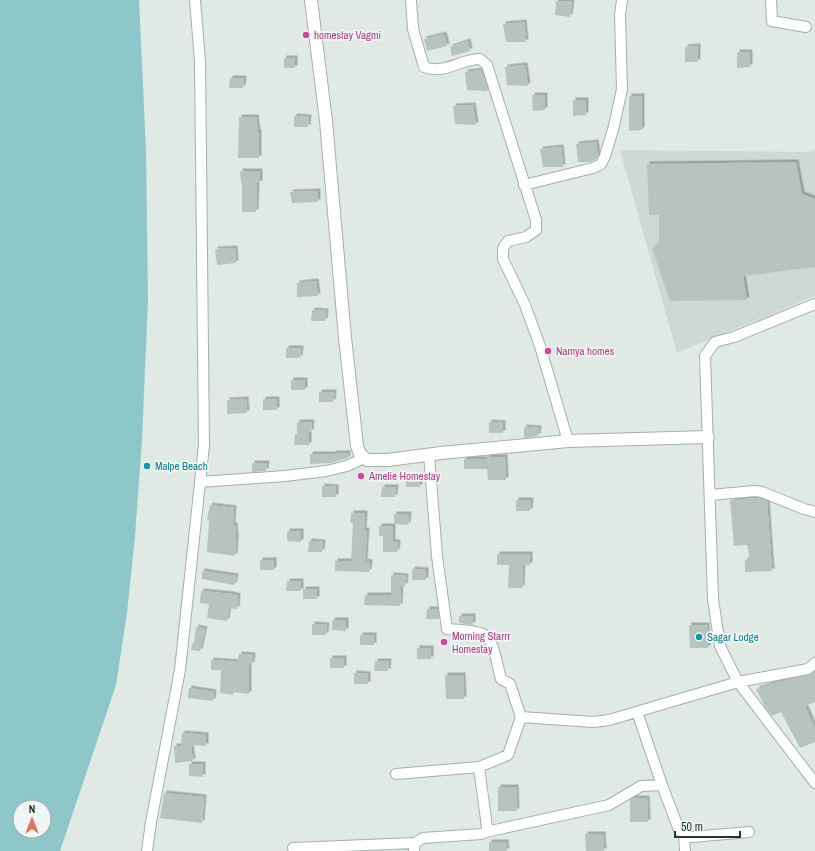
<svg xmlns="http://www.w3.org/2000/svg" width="815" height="851" font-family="'Archivo Narrow',sans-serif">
  <defs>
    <filter id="shadow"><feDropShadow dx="2.5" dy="-2.5" stdDeviation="0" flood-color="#0004"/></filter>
  </defs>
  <rect width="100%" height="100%" fill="#e0e9e4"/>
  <path fill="#cfd9d3" d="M 815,149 L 815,296 L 677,353 L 620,150 L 809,152 Z"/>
  <path fill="#8ec7c9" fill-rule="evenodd" d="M 0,0 L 139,0 L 146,150 L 148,300 L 142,440 L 135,536 L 127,613 L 116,685 L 60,851 L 0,851 ZM 20,807 L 44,807 L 44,831 L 20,831 Z"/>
  <path fill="#b6c4bd" filter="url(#shadow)" d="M 556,1 L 572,2 L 570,17 L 555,15 Z
    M 524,22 L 526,42 L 506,42 L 503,24 Z
    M 444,34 L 447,46 L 427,51 L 424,39 Z
    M 468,41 L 470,51 L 452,56 L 450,47 Z
    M 698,46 L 698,62 L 685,62 L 685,47 Z
    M 737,52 L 750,52 L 750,67 L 737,68 Z
    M 284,58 L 295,58 L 295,68 L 284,68 Z
    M 525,65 L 528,86 L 507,85 L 505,67 Z
    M 482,70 L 488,91 L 467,90 L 465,72 Z
    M 230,78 L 244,78 L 243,88 L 229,88 Z
    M 532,95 L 545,95 L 545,110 L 533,111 Z
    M 629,96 L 642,96 L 642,130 L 629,131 Z
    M 573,100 L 586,100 L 586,115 L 573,116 Z
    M 473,105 L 476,125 L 455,124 L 453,106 Z
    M 294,116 L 309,117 L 308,127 L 294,127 Z
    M 239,117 L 256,117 L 258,132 L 259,132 L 259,158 L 238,158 Z
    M 596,142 L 598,156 L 596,159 L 590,162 L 578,162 L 576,144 Z
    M 561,147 L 563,167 L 543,167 L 540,149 Z
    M 796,162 L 802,194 L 815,199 L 815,267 L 743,276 L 747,300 L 670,301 L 652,249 L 659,242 L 659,215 L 649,215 L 647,164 Z
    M 240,171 L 260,171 L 260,183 L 257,183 L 256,212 L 242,212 L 242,183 L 241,183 Z
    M 318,191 L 318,202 L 292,203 L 290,192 Z
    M 235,248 L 236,263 L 217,265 L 215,249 Z
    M 316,281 L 318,296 L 297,297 L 297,283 Z
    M 312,310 L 326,311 L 325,321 L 311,321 Z
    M 286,348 L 301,348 L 300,358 L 286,358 Z
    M 291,380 L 305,380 L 305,390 L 291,390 Z
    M 319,392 L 334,392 L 333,402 L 319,402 Z
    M 246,399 L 247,413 L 227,414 L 227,400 Z
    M 263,399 L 277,399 L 277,410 L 263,410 Z
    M 297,422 L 312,422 L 311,432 L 309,432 L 309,445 L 294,445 L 295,434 L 297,434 Z
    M 489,422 L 503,423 L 503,433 L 489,433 Z
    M 524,427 L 539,428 L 538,436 L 524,438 Z
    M 334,453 L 348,453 L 348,458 L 331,463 L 310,464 L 310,454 L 334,454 Z
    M 487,457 L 505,457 L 506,480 L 488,480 L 487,469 L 464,469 L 464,459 L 487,459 Z
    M 252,463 L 267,463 L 266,471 L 252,472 Z
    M 406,476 L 420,477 L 420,487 L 406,487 Z
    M 322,486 L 336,487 L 336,497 L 322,497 Z
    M 382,487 L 396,487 L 395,497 L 381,497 Z
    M 759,498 L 767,501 L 772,571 L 745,572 L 745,560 L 750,560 L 747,545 L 734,546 L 730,500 Z
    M 516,500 L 531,500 L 530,511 L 516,511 Z
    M 210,505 L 234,508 L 233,525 L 235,525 L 236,539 L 235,556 L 207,552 L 209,520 L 207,520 Z
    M 351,513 L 365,513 L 364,530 L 367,530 L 365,561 L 370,562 L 369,572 L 335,571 L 335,561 L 351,561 L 353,523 L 350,523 Z
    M 394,514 L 409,514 L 408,525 L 394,524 Z
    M 379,526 L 393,526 L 393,542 L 398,542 L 397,552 L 383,552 L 383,536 L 379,536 Z
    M 287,531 L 301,531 L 301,542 L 287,541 Z
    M 309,541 L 323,542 L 322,552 L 308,552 Z
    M 497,554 L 530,554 L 530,565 L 523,565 L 522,588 L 508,588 L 509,565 L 497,565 Z
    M 260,560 L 274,560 L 274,570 L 260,570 Z
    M 412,569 L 426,570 L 426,580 L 412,580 Z
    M 202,571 L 236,576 L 234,585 L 202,579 Z
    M 391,575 L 406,576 L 405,586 L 401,586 L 400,606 L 364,605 L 365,595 L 391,595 Z
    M 287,581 L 301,581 L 301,591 L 286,591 Z
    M 303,589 L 317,589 L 317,599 L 303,599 Z
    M 201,591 L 232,594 L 238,596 L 237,609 L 229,608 L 227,621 L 207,618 L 209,604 L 200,603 Z
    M 427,609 L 438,609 L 439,619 L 426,619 Z
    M 459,616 L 473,616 L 473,625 L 459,623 Z
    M 332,620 L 346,620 L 346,631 L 332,630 Z
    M 312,624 L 327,625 L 326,635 L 312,635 Z
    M 689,625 L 707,625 L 708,648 L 690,648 Z
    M 196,627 L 205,629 L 200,651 L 191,650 L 193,642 L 194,643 Z
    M 360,635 L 374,635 L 374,645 L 360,645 Z
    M 417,648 L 431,648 L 431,659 L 417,659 Z
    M 239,654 L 253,655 L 252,665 L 249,665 L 249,694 L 233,692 L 233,695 L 220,693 L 221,670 L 211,670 L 211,660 L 238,662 Z
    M 330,658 L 344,658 L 344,668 L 330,668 Z
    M 375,661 L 389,661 L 388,671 L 374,671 Z
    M 815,672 L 815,702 L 805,706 L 815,729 L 815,742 L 800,748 L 781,712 L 772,716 L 765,707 L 756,689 L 779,682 L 809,675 Z
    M 354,673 L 368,674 L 368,684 L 354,684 Z
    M 445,675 L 463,675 L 464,699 L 446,699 Z
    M 189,688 L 214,692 L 213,701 L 188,698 Z
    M 182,733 L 206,735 L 206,746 L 191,745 L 193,761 L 175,763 L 174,746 L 181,746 Z
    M 189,764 L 203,764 L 203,777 L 189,776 Z
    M 498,787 L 516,787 L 517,811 L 498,811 Z
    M 164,793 L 204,797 L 202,823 L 160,818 Z
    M 633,798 L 647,798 L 648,822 L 630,822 L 630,800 Z
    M 585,834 L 603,834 L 604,851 L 586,851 Z
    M 489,842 L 506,842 L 507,851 L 489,851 Z"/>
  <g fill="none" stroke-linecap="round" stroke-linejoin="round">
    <defs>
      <path id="minor" d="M 411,0 L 413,29 L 424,67 C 445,75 460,59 480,59 L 487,65 L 536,220 L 536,230 L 526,237 L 508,241 L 503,248 L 503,259 L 525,305 L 540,346 L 568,441
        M 771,0 L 772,21 L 806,27
        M 524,185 L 593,168 L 601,164 L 605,156 L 614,126 L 622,89 L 620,15 L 622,0
        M 815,304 L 734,337 L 715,342 L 705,356 L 713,599 L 720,646 L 738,682 L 815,783
        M 200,482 L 285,476 L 326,471 L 347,466 L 364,458
        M 710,495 L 755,491 L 762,492 L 804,509 L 815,512
        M 637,712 L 662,785
        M 521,717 L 593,722 L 609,720 L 738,682 L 808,669 L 815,663
        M 396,774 L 479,767 L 508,755 L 521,717 L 510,684 L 501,679 C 498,669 494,640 485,635 C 476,630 457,630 447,629 L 437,556 L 429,455
        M 486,832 L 609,805 L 641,786 L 662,785 L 679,830 L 684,835 L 692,837 L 749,832
        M 684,835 L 685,851
        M 293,848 L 415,843
        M 147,851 L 151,822 L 180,670 L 204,445 L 200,61 L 195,0
        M 414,851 L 415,843 L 423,838 L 481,834 L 486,832 L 487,827 L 479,767"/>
      <path id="tertiary" d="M 311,0 L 326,121 L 345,338 L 357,446 L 360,454 L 367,460 L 388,460 L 441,453 L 568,441 L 708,437"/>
    </defs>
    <use href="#minor" stroke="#a4b0aa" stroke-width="12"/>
    <use href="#tertiary" stroke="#a4b0aa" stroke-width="14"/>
    <use href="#minor" stroke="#fff" stroke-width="10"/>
    <use href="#tertiary" stroke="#fff" stroke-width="12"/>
  </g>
  <g fill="#d1479c" stroke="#f0f6f3" stroke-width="1.5">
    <circle cx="306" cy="35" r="4"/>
    <circle cx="548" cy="351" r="4"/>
    <circle cx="361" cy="476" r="4"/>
    <circle cx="444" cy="642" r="4"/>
  </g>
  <g fill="#0f9aa8" stroke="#f0f6f3" stroke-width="1.5">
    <circle cx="147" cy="466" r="4"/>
    <circle cx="699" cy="637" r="4"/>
  </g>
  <g text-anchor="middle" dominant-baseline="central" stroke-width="3.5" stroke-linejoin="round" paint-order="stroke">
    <g font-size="11" fill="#b23c85" stroke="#f0f6f3" text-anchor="start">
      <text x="314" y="35">homestay Vagmi</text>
      <text x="556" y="351">Namya homes</text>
      <text x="369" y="476">Amelie Homestay</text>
      <text x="452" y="636">Morning Starrr<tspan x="452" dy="13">Homestay</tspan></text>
    </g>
    <g font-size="11" fill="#0d838f" stroke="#f0f6f3" text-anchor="start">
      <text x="155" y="466">Malpe Beach</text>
      <text x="707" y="637">Sagar Lodge</text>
    </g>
  </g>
  <g transform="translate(32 819)"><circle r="19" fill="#f0f6f3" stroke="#9eaaa5"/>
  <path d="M0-3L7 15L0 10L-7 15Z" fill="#e27466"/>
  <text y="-6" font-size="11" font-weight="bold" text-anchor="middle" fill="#233830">N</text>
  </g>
  <path d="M675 831v6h65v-6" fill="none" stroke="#233830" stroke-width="2"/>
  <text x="681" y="831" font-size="12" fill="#233830" stroke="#f0f6f3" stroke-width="3" paint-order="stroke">50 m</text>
</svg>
